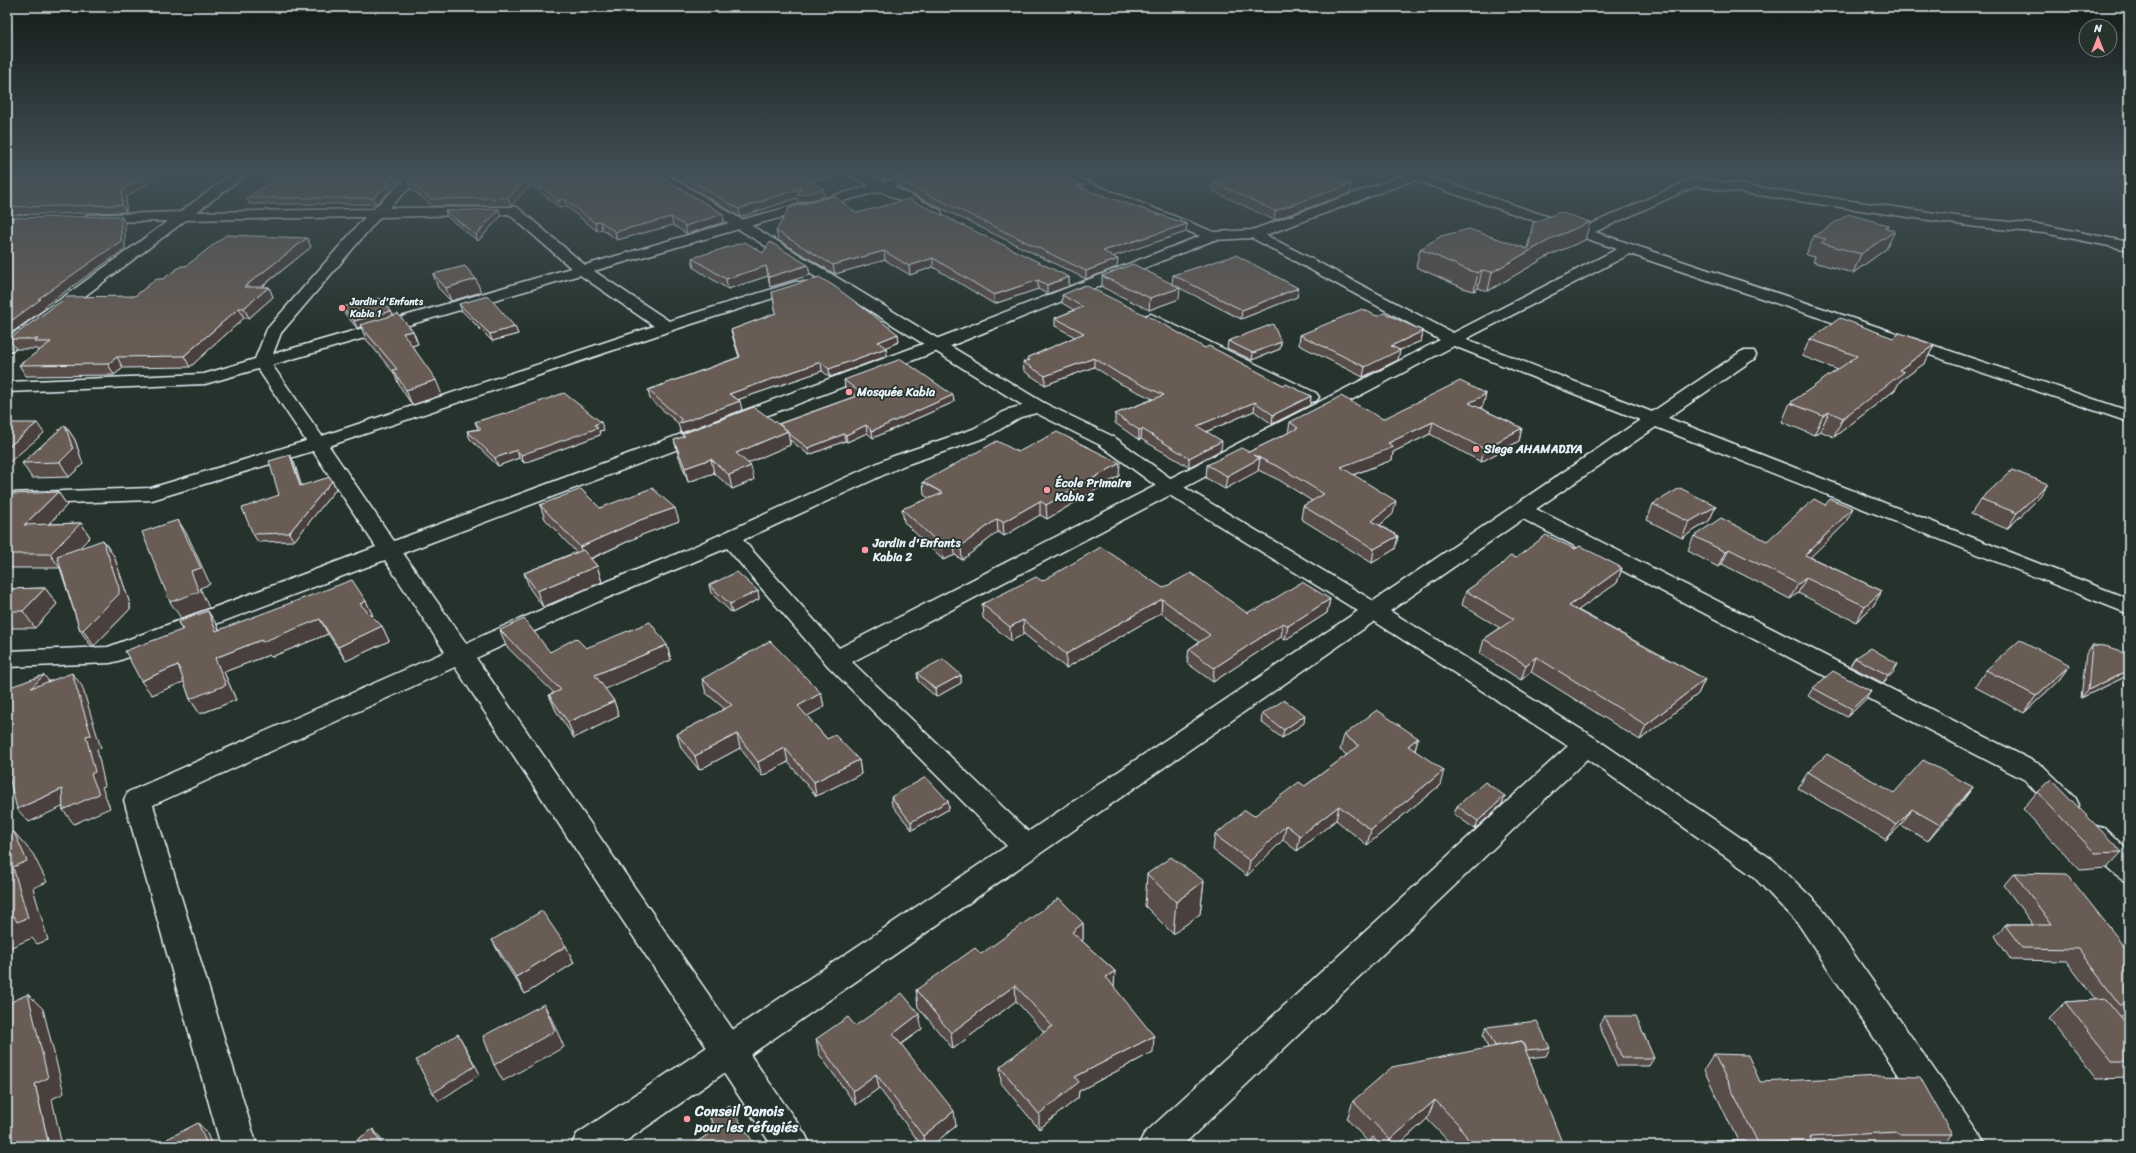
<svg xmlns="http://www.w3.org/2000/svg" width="2136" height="1153" font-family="Sriracha,sans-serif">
  <rect width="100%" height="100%" fill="#26332d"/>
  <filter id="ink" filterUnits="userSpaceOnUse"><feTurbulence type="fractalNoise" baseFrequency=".025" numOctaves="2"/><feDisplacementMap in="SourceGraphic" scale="8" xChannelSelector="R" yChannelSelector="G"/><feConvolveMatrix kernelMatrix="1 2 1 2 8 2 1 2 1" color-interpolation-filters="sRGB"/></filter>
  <g filter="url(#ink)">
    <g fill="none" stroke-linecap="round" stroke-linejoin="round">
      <defs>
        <path id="street" d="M 235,172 L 249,172 L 197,212 L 373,209 L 413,172 L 426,172 L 389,208 L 517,207 L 585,265 L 736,221 L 870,186 L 849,175 L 847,172 L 862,172 L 884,182 L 923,172 L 943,172 L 941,175 L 894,187 L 940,210 L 942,213 L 940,216 L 930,216 L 881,191 L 746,227 L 594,271 L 669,321 L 795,282 L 805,282 L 808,285 L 805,288 L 673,330 L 329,446 L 394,541 L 931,341 L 1200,236 L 1047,175 L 1045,172 L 1062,172 L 1214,232 L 1252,230 L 1410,173 L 1436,172 L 1434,175 L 1428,176 L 1582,228 L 1694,178 L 1977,219 L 2044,225 L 2129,242 L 2129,250 L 2044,233 L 1977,227 L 1696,186 L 1595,232 L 2129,411 L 2129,422 L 1630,254 L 1466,339 L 1652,412 L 1742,351 L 1754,351 L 1756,355 L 1754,359 L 1668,418 L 2129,599 L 2129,614 L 1656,427 L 1536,509 L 2043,766 L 2075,797 L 2079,805 L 2075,813 L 2065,816 L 2055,813 L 2025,780 L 1523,519 L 1390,611 L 1595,738 L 1773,860 L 1821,907 L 1979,1134 L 1985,1146 L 1946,1146 L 1799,925 L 1753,876 L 1587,759 L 1182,1146 L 1138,1146 L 1144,1134 L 1568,746 L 1366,616 L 1363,611 L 1366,606 L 1640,420 L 1454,346 L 852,662 L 1037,840 L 1041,848 L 1037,856 L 1027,860 L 1017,856 L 828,666 L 727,548 L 602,600 L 476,658 L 805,1134 L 811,1146 L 772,1146 L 455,667 L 153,805 L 257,1146 L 221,1146 L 124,800 L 128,792 L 445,652 L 385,560 L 118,661 L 110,663 L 7,667 L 7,651 L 108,647 L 376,547 L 313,451 L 152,500 L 7,505 L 7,493 L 151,488 L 306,441 L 258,369 L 205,384 L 7,392 L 7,382 L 204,374 L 255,359 L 267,329 L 365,217 L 186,220 L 13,350 L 7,351 L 7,338 L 168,221 L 92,222 L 85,218 L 87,215 L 180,212 ZM 1414,180 L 1617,249 L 1453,333 L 1266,235 ZM 509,214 L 571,268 L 273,354 L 281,333 L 380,217 ZM 1252,238 L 1440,340 L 839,648 L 743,540 L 905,465 L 987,437 L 1021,417 L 1044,411 L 1047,407 L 1044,403 L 1038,402 L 1009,409 L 973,429 L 891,457 L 684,551 L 586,590 L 466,643 L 403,553 L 943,349 L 1214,240 ZM 580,275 L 654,326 L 322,436 L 272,365 Z
          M 1151,314 L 1316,393 L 1319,397 L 1316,401 L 1310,402 L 1304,401 L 1145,322 L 1143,319 L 1145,316 Z
          M 2096,826 L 2106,829 L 2129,852 L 2129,883 C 2113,877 2090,853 2082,837 L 2086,829 Z"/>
        <path id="secondary" d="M 649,172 L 663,172 L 1044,403 L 1114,437 L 1177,483 L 1382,606 L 1385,611 L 1382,616 L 619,1146 L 571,1146 L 577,1134 L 1358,611 L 1163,491 L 1100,445 L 1032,411 L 651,175 Z"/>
      </defs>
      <use href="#street" stroke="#e8f1f8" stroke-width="3"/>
      <use href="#secondary" stroke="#e8f1f8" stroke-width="3"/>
      <use href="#street" fill="#26332d" fill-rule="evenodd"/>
      <use href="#secondary" fill="#26332d" fill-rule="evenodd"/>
    </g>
    <path fill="#594e49" stroke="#e8f1f8" d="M 12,172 L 166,172 L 126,197 L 126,212 L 7,215 L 7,174 Z
      M 310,172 L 408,172 L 389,187 L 390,191 L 376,204 L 249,204 L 247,198 L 309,177 Z
      M 653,172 L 723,214 L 724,222 L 687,234 L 673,225 L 617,240 L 602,229 L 597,231 L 567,207 L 560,208 L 531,184 L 511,206 L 433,206 L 411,189 L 408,181 Z
      M 666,172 L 846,172 L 812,181 L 824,197 L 798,203 L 797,198 L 740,217 Z
      M 874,172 L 918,172 L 885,180 Z
      M 1245,172 L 1318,172 L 1350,193 L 1274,220 L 1213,191 L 1213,182 L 1250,175 Z
      M 898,180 L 1083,185 L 1083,189 L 1187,224 L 1186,232 L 1113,256 L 1117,267 L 1086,279 L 898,187 Z
      M 445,211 L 501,216 L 478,241 L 447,217 Z
      M 857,213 L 1069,277 L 1069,286 L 1047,294 L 1038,289 L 994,304 L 933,267 L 910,275 L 885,260 L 835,274 L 778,240 L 776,231 Z
      M 1590,222 L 1585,240 L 1548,256 L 1488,291 L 1478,288 L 1474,291 L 1463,288 L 1416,267 L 1420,249 L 1527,249 L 1533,223 Z
      M 1888,225 L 1886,228 L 1886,249 L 1853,273 L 1813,262 L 1815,257 L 1806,255 L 1814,236 Z
      M 307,238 L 311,247 L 262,287 L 269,287 L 273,297 L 249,318 L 244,318 L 190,367 L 123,368 L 114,375 L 26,376 L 19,365 L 39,351 L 38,349 L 16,349 L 9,339 L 135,296 L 186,266 Z
      M 763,253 L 808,265 L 810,275 L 770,287 L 768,276 L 728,289 L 694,268 L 692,258 Z
      M 433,274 L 481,292 L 451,301 L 438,288 Z
      M 1173,275 L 1298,288 L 1297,297 L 1241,319 L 1172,284 Z
      M 1102,276 L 1179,299 L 1149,310 L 1102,287 Z
      M 772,292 L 898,334 L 899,342 L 886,347 L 887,356 L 830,377 L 822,371 L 737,400 L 742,410 L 681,433 L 679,424 L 650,399 L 648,390 L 739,357 L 733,338 L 731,330 L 776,313 Z
      M 1062,295 L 1205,348 L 1283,385 L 1311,396 L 1310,405 L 1272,424 L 1254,411 L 1206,432 L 1221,450 L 1189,467 L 1141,439 L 1139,440 L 1115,423 L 1115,414 L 1153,399 L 1121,384 L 1094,367 L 1045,385 L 1024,371 L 1023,362 L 1027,361 L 1027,358 L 1075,337 L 1055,326 L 1055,318 L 1074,310 L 1062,303 Z
      M 459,304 L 515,327 L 518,334 L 492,341 L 462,311 Z
      M 342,307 L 391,311 L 393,316 L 413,331 L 418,344 L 412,346 L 442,395 L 412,405 L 399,385 L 394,373 L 366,339 L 361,327 L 357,328 L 345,314 Z
      M 1377,316 L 1423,331 L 1421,341 L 1400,350 L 1398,360 L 1363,377 L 1299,345 L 1300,335 Z
      M 1893,338 L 1934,345 L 1925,363 L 1900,381 L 1895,390 L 1834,437 L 1820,431 L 1814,435 L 1782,422 L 1790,403 L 1838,370 L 1802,356 L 1810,339 Z
      M 1228,341 L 1281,342 L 1280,349 L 1252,360 L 1227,348 Z
      M 844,380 L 953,395 L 954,402 L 873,438 L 867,433 L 847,442 L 845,441 L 809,455 L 790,440 L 790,445 L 748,463 L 754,480 L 732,489 L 714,473 L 688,482 L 678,454 L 674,440 L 683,437 L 682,434 L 778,424 L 856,396 L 845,388 Z
      M 1483,406 L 1480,408 L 1522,428 L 1519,441 L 1481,462 L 1430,434 L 1393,452 L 1392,460 L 1353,475 L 1393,514 L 1380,525 L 1398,536 L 1395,549 L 1372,563 L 1301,519 L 1303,506 L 1312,501 L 1279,480 L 1258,470 L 1225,489 L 1206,478 L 1207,465 L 1249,452 L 1288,433 L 1290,422 L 1383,419 Z
      M 505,414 L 604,430 L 599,431 L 600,435 L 524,463 L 519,458 L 498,466 L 470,439 L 467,431 L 478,429 L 475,422 Z
      M 65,425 L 75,440 L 83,464 L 69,477 L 32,478 L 22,463 Z
      M 1018,452 L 1119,476 L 1047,519 L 1040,515 L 1004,536 L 998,532 L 962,560 L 955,555 L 943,560 L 904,522 L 902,509 L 930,499 L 924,495 L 923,482 Z
      M 294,462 L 301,485 L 336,489 L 294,541 L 258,542 L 253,534 L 279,495 Z
      M 58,492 L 67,505 L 49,524 L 81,523 L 90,537 L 78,549 L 114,556 L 130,604 L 130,609 L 94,646 L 91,646 L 80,630 L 60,568 L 7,568 L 7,500 Z
      M 1981,499 L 2038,499 L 2007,529 L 1971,514 Z
      M 1653,504 L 1716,506 L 1709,521 L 1682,538 L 1647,520 Z
      M 540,505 L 600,508 L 679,521 L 644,534 L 591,559 L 597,566 L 602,582 L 543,607 L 530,589 L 524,573 L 576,552 L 545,519 Z
      M 1845,524 L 1810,557 L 1882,591 L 1873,606 L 1856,622 L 1798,593 L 1790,599 L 1722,564 L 1718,567 L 1688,551 L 1694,536 L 1767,541 Z
      M 1575,549 L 1622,568 L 1617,583 L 1578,610 L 1705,679 L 1698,694 L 1640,740 L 1531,672 L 1521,680 L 1480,654 L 1484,639 L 1500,628 L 1462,605 L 1466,591 L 1516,558 Z
      M 1042,581 L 1163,588 L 1247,613 L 1256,610 L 1330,599 L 1327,613 L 1285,640 L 1281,637 L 1213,682 L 1187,663 L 1189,649 L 1199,642 L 1161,613 L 1066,668 L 1024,634 L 1011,641 L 983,618 L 982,604 Z
      M 709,585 L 758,591 L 759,599 L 732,613 L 711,593 Z
      M 45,588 L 57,604 L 35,628 L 7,628 L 7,589 Z
      M 366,601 L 373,616 L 372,616 L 382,626 L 389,641 L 346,661 L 328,634 L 271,657 L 269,655 L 224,672 L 236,700 L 200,714 L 190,699 L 184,681 L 152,695 L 182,630 L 178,622 L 217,625 L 219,630 Z
      M 500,630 L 550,652 L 586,648 L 667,645 L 671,660 L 605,689 L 614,701 L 619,716 L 574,738 L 556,711 L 549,695 L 554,693 L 506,646 Z
      M 2092,645 L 2129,657 L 2129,675 L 2081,698 L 2086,654 Z
      M 1855,658 L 1893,673 L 1883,683 L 1850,666 Z
      M 2070,665 L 2058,681 L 2024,713 L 1975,687 L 1986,670 Z
      M 917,673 L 961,675 L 961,683 L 936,697 L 918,681 Z
      M 2129,676 L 2129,687 L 2124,684 Z
      M 702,679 L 821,693 L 824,707 L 807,716 L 827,739 L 859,760 L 861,774 L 816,796 L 788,762 L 762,776 L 740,748 L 699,770 L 681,748 L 677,734 L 725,709 L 706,693 Z
      M 1813,688 L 1871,691 L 1866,699 L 1847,717 L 1808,696 Z
      M 1262,714 L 1304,723 L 1282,738 L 1261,722 Z
      M 1344,735 L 1418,738 L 1415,750 L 1440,785 L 1367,845 L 1336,820 L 1297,851 L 1283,840 L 1247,876 L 1213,850 L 1215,835 L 1254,816 L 1305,786 L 1347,755 L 1340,750 Z
      M 1808,772 L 1894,793 L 1973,787 L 1961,803 L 1928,841 L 1901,825 L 1886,840 L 1798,788 Z
      M 2037,792 L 2122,852 L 2107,868 L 2080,870 L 2023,809 Z
      M 1505,796 L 1502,804 L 1475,829 L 1454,814 L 1457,806 Z
      M 891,797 L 948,801 L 949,809 L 912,830 L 892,805 Z
      M 2014,873 L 2129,952 L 2129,1016 L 2120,1016 L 2129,1027 L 2129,1077 L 2096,1078 L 2049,1018 L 2065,1002 L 2096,1000 L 2066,961 L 2011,960 L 1995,936 L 2005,925 L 2033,925 L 2004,885 Z
      M 1147,874 L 1204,881 L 1200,914 L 1173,934 L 1145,906 Z
      M 1083,923 L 1083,940 L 1082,941 L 1115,971 L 1114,987 L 1153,1052 L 1079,1091 L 1078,1098 L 1039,1129 L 1001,1083 L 1000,1067 L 1044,1032 L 1016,1001 L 953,1049 L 918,1007 L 916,990 L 981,954 Z
      M 492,940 L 566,946 L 574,963 L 525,994 L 501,957 Z
      M 1604,1016 L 1654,1058 L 1649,1066 L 1617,1066 L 1599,1025 Z
      M 855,1026 L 922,1029 L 901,1044 L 956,1126 L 931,1146 L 922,1146 L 879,1088 L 856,1105 L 819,1054 L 816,1039 Z
      M 1486,1027 L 1550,1048 L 1546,1056 L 1529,1058 L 1557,1146 L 1452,1146 L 1450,1143 L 1427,1119 L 1397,1146 L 1366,1146 L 1368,1142 L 1347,1119 L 1353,1101 L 1488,1048 L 1483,1035 Z
      M 1714,1054 L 1760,1082 L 1952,1134 L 1941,1146 L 1700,1146 L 1703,1141 L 1738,1141 L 1704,1070 Z
      M 710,1118 L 755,1145 L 755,1146 L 691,1146 L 715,1130 Z"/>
    <path fill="#48403c" stroke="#e8f1f8" d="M 151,172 L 166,172 L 126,197 L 126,212 L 122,205 L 122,190 Z
      M 398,172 L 408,172 L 389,187 L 390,191 L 376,204 L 373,198 L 386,182 Z
      M 818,172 L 846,172 L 805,183 L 804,176 Z
      M 888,172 L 918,172 L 885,180 L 884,173 Z
      M 529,176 L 531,184 L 511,206 L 508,198 Z
      M 1351,184 L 1350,193 L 1274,220 L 1275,211 Z
      M 1083,185 L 1083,193 L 1077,187 Z
      M 801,188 L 823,189 L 824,197 L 798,203 L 797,198 L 740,217 L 739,209 Z
      M 564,199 L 567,207 L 560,208 L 558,201 Z
      M 499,209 L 501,216 L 478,241 L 476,235 Z
      M 723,214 L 724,222 L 687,234 L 685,226 Z
      M 121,216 L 125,223 L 125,249 L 45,306 L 46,308 L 7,336 L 7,324 L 38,299 Z
      M 671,217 L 673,225 L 617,240 L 615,232 Z
      M 600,221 L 602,229 L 597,231 L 595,223 Z
      M 1590,222 L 1585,240 L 1548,256 L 1488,291 L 1492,272 L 1553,238 Z
      M 1187,224 L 1186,232 L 1103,260 L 1103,251 Z
      M 1888,225 L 1881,240 L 1895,231 L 1886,249 L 1853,273 L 1861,254 L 1884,228 Z
      M 307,238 L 311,247 L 249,297 L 244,287 Z
      M 884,251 L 885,260 L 835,274 L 833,265 Z
      M 933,258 L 933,267 L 910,275 L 909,266 Z
      M 1118,259 L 1117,267 L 1086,279 L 1086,271 Z
      M 808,265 L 810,275 L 770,287 L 769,277 Z
      M 766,266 L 768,276 L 728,289 L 726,279 Z
      M 1482,270 L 1478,288 L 1474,291 L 1478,273 Z
      M 1069,277 L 1069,286 L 1047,294 L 1047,285 Z
      M 476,279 L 481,292 L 451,301 L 446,288 Z
      M 1038,280 L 1038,289 L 994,304 L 994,295 Z
      M 269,287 L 273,297 L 249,318 L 244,308 Z
      M 1180,288 L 1179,299 L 1149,310 L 1150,298 Z
      M 1298,288 L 1297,297 L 1241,319 L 1242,310 Z
      M 239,308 L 244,318 L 190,367 L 184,356 Z
      M 391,311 L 394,317 L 360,325 L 361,327 L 357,328 L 354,321 Z
      M 515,327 L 518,334 L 492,341 L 490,334 Z
      M 413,331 L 418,344 L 409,347 L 403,333 Z
      M 1423,331 L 1421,341 L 1400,350 L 1398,360 L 1363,377 L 1365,367 L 1391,346 Z
      M 898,334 L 899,342 L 879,350 L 878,342 Z
      M 1281,342 L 1280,349 L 1252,360 L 1253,353 Z
      M 1934,345 L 1925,363 L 1900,381 L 1895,390 L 1834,437 L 1843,418 L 1899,370 Z
      M 886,348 L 887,356 L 830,377 L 829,369 Z
      M 117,357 L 123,368 L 114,375 L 108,364 Z
      M 1094,358 L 1094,367 L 1045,385 L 1045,376 Z
      M 821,362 L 822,371 L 731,402 L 729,394 Z
      M 436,380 L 442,395 L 412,405 L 406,390 Z
      M 1486,394 L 1483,406 L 1466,415 L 1469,403 Z
      M 953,395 L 954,402 L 873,438 L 872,431 Z
      M 1311,396 L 1310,405 L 1272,424 L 1273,415 Z
      M 740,401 L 742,410 L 681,433 L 678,424 Z
      M 1255,402 L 1254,411 L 1196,436 L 1197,426 Z
      M 1829,412 L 1820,431 L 1814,435 L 1823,416 Z
      M 601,422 L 604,430 L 599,431 L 600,435 L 524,463 L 521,455 L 594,425 Z
      M 1433,422 L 1430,434 L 1393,452 L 1392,460 L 1339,480 L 1341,467 L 1388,443 Z
      M 37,423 L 44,433 L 7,464 L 7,448 Z
      M 65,425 L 75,440 L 83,464 L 69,477 L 60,462 Z
      M 866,425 L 867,433 L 847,442 L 846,435 Z
      M 1522,428 L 1519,441 L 1481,462 L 1484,449 Z
      M 1142,429 L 1141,439 L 1139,440 L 1139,430 Z
      M 788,431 L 790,445 L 739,467 L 736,453 Z
      M 844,434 L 845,441 L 809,455 L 808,448 Z
      M 1222,441 L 1221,450 L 1189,467 L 1189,458 Z
      M 517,450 L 519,458 L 498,466 L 495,458 Z
      M 290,455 L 294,462 L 304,494 L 300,486 Z
      M 1260,458 L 1258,471 L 1225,489 L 1227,476 Z
      M 711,459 L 714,473 L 688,482 L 685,468 Z
      M 1120,463 L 1119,476 L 1047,519 L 1046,505 Z
      M 751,466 L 754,480 L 732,489 L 729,475 Z
      M 332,481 L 336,489 L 294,541 L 289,533 Z
      M 2048,484 L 2038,499 L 2007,529 L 2017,513 Z
      M 58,492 L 67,505 L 34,539 L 24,525 Z
      M 1040,501 L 1040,515 L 1004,536 L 1003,522 Z
      M 1396,501 L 1393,514 L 1369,534 L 1372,521 Z
      M 1716,506 L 1709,521 L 1682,538 L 1689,522 Z
      M 675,508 L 679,521 L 644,534 L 585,561 L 580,547 L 640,520 Z
      M 1853,508 L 1845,524 L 1797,570 L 1805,555 Z
      M 997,519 L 998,532 L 962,560 L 961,546 Z
      M 178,520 L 188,536 L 210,584 L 200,588 L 209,608 L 181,618 L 170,602 L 191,571 Z
      M 81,523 L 90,537 L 60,568 L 50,554 Z
      M 1398,536 L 1395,549 L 1372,563 L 1374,549 Z
      M 103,540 L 114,556 L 130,604 L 130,609 L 94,646 L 83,630 Z
      M 954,541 L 955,555 L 943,560 L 942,546 Z
      M 1729,549 L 1722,564 L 1718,567 L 1725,552 Z
      M 597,566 L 602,582 L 543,607 L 537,591 Z
      M 1622,568 L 1617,583 L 1564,620 L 1569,606 Z
      M 1806,578 L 1798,593 L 1790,599 L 1798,584 Z
      M 45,588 L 57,604 L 35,628 L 23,611 Z
      M 758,591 L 759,599 L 732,613 L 730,604 Z
      M 1882,591 L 1873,606 L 1856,622 L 1865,606 Z
      M 1162,599 L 1161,613 L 1066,668 L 1066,654 Z
      M 1330,599 L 1327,613 L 1285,640 L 1288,626 Z
      M 366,601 L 373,616 L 367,618 L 360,604 Z
      M 208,611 L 217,625 L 225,645 L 216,631 Z
      M 320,619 L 328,634 L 271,657 L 269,655 L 224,672 L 236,700 L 200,714 L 190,699 L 215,658 L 261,640 Z
      M 1023,620 L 1024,634 L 1011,641 L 1010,627 Z
      M 1283,623 L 1281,637 L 1213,682 L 1214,668 Z
      M 382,626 L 389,641 L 346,661 L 338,647 Z
      M 667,645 L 671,660 L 601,691 L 595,675 Z
      M 1536,657 L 1531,672 L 1521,680 L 1526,665 Z
      M 1898,664 L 1893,673 L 1883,683 L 1888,675 Z
      M 178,665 L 188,680 L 152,695 L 141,681 Z
      M 2070,665 L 2058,681 L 2024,713 L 2036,696 Z
      M 2129,670 L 2129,675 L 2081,698 L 2088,690 Z
      M 72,673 L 82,686 L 101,748 L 97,749 L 105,786 L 102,787 L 110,808 L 74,824 L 63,810 Z
      M 44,675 L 54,688 L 31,688 Z
      M 961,675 L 961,683 L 936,697 L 935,689 Z
      M 1705,679 L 1698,694 L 1640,740 L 1646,725 Z
      M 1871,691 L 1866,699 L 1847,717 L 1852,709 Z
      M 821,693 L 824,707 L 800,720 L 798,706 Z
      M 614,701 L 619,716 L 574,738 L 568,722 Z
      M 1305,715 L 1304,723 L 1282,738 L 1284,730 Z
      M 737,734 L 740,748 L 699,770 L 695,756 Z
      M 1418,738 L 1414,753 L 1408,746 Z
      M 785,748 L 788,762 L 762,776 L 758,762 Z
      M 859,760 L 861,774 L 816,796 L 814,782 Z
      M 7,767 L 18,779 L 10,783 L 7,779 Z
      M 1444,770 L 1440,785 L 1367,845 L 1371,830 Z
      M 1973,787 L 1961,803 L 1928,841 L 1940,825 Z
      M 62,789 L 73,802 L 29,822 L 17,809 Z
      M 1505,796 L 1502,804 L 1475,829 L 1478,821 Z
      M 948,801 L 949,809 L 912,830 L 911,822 Z
      M 1339,806 L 1336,820 L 1297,851 L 1300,836 Z
      M 1912,809 L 1901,825 L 1886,840 L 1897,825 Z
      M 1286,825 L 1283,840 L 1247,876 L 1250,861 Z
      M 14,832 L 33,854 L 47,882 L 33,888 L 48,940 L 37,944 L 32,938 L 7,949 L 7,919 Z
      M 1204,881 L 1200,914 L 1173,934 L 1176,902 Z
      M 1083,923 L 1083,940 L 1072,948 L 1072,932 Z
      M 566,946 L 574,963 L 525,994 L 516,977 Z
      M 1115,971 L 1114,988 L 1106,977 Z
      M 1015,985 L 1016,1001 L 953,1049 L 951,1033 Z
      M 28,994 L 43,1009 L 64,1093 L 52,1099 L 62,1146 L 49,1146 L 35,1084 Z
      M 544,1004 L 552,1020 L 564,1047 L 503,1081 L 494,1065 Z
      M 919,1014 L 922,1029 L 896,1048 L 893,1034 Z
      M 458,1034 L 480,1074 L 439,1101 L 433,1093 Z
      M 1154,1036 L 1153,1052 L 1079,1091 L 1078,1098 L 1039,1129 L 1039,1114 L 1075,1077 Z
      M 876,1074 L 879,1088 L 856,1105 L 853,1091 Z
      M 1435,1100 L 1427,1119 L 1397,1146 L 1388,1146 L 1390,1140 Z
      M 954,1111 L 956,1126 L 931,1146 L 925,1146 L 923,1136 Z
      M 198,1123 L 206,1131 L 212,1146 L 199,1146 Z
      M 373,1129 L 380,1137 L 384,1146 L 382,1146 Z"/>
    <path fill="#675b55" stroke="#e8f1f8" d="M 12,172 L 151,172 L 122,190 L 122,205 L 7,207 L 7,174 Z
      M 310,172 L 398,172 L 386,182 L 388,185 L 373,198 L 247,198 L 278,177 L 309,177 Z
      M 495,172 L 653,172 L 723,214 L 685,226 L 671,217 L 615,232 L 600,221 L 595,223 L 564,199 L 558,201 L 529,176 L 508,198 L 431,199 L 408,181 L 414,175 L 493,174 Z
      M 676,172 L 818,172 L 804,176 L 823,189 L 797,196 L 801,188 L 739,209 Z
      M 930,172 L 1048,172 L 1083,185 L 1077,187 L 1187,224 L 1103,251 L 1118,259 L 1086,271 L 898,180 Z
      M 1261,172 L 1318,172 L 1351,184 L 1275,211 L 1213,182 Z
      M 834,196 L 857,213 L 909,199 L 1069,277 L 1047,285 L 1038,280 L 994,295 L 933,258 L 909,266 L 884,251 L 833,265 L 776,231 L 789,208 Z
      M 499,209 L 476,235 L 445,211 Z
      M 1560,212 L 1590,222 L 1553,238 L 1492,272 L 1482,270 L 1478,273 L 1468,270 L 1420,249 L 1441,236 L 1469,229 L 1528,249 L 1533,223 Z
      M 1848,214 L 1888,225 L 1884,228 L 1895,231 L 1861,254 L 1821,243 L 1826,239 L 1814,236 Z
      M 121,216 L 121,241 L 38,299 L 41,299 L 7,324 L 7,218 Z
      M 226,235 L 307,238 L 244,287 L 269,287 L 244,308 L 239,308 L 184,356 L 117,357 L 108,364 L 19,365 L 51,342 L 34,342 L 38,339 L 9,339 L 67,297 L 135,296 L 156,279 L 163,279 L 181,266 L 186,266 Z
      M 745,242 L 763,253 L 770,242 L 808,265 L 769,277 L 766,266 L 726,279 L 692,258 Z
      M 1236,255 L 1298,288 L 1242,310 L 1173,275 Z
      M 1133,264 L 1180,288 L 1150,298 L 1102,276 Z
      M 465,266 L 476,279 L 446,288 L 433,274 Z
      M 819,277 L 834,286 L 898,334 L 878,342 L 886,348 L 829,369 L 821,362 L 729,394 L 740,401 L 678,424 L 682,420 L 648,390 L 740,357 L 731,330 L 776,313 L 772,292 Z
      M 1085,285 L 1165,325 L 1205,348 L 1209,346 L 1283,385 L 1286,384 L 1311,396 L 1273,415 L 1255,402 L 1197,426 L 1222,441 L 1189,458 L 1142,429 L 1139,430 L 1115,414 L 1164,395 L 1121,375 L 1094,358 L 1045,376 L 1023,362 L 1030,360 L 1027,358 L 1084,333 L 1055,318 L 1083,307 L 1062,295 Z
      M 488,296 L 515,327 L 490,334 L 459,304 Z
      M 380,298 L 391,311 L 354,321 L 342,307 Z
      M 1362,309 L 1377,316 L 1384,313 L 1423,331 L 1391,346 L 1400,350 L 1365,367 L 1300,335 Z
      M 398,314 L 413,331 L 403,333 L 436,380 L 406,390 L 393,370 L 397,369 L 360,325 Z
      M 1840,318 L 1893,338 L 1900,333 L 1934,345 L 1899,370 L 1904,372 L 1843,418 L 1829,412 L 1823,416 L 1790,403 L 1857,356 L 1810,339 Z
      M 1273,324 L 1281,342 L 1253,353 L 1228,341 Z
      M 901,359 L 953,395 L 872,431 L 866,425 L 846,435 L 844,434 L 808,448 L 788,433 L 788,431 L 779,424 L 862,394 L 844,380 Z
      M 1460,381 L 1486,394 L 1469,403 L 1522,428 L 1484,449 L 1433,422 L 1388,443 L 1394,447 L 1341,467 L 1396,501 L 1372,521 L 1398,536 L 1374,549 L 1303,506 L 1324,494 L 1281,468 L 1253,455 L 1260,458 L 1227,476 L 1207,465 L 1241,448 L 1249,452 L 1298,428 L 1290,422 L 1341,396 L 1383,419 Z
      M 564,393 L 601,422 L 594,425 L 598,428 L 521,455 L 517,450 L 495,458 L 467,431 L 481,429 L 475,422 L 504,413 L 505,414 Z
      M 754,407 L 788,431 L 736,453 L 751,466 L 729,475 L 711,459 L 685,468 L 674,440 L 685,436 L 682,434 Z
      M 7,423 L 37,423 L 7,448 Z
      M 65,425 L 73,449 L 60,462 L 22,463 Z
      M 1057,432 L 1120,463 L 1046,505 L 1040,501 L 1003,522 L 997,519 L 961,546 L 954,541 L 942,546 L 902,509 L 943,493 L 923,482 L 997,441 L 1018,452 Z
      M 290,455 L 300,486 L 330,477 L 332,481 L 289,533 L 253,534 L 242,508 L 279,495 L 269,461 Z
      M 2012,470 L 2048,484 L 2017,513 L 1981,499 Z
      M 652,488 L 675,508 L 640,520 L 580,547 L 540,505 L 581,489 L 600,508 Z
      M 1680,488 L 1716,506 L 1689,522 L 1653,504 Z
      M 58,492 L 24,525 L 81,523 L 50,554 L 7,554 L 7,500 L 13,494 Z
      M 1814,499 L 1825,505 L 1830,499 L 1853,508 L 1805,555 L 1882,591 L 1865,606 L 1806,578 L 1798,584 L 1729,549 L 1725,552 L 1694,536 L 1721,518 L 1767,541 Z
      M 178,520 L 201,568 L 191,571 L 199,592 L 170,602 L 142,532 Z
      M 1546,535 L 1575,549 L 1580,546 L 1622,568 L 1569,606 L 1705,679 L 1646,725 L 1536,657 L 1526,665 L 1484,639 L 1514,619 L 1466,591 L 1496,570 L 1510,556 L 1516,558 Z
      M 103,540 L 119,588 L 119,594 L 83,630 L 80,630 L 57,556 Z
      M 1101,547 L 1163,588 L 1191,573 L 1247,613 L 1254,609 L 1256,610 L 1302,582 L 1330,599 L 1288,626 L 1283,623 L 1214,668 L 1189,649 L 1210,635 L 1162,599 L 1066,654 L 1023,620 L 1010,627 L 982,604 L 1036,577 L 1042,581 Z
      M 583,550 L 597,566 L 537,591 L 524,573 Z
      M 737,572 L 758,591 L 730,604 L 709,585 Z
      M 352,580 L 366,601 L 360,604 L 382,626 L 338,647 L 320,619 L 262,642 L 261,640 L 215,658 L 226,685 L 190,699 L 178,665 L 141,681 L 125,651 L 184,629 L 182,629 L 178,622 L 208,611 L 216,631 Z
      M 45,588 L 23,611 L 7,611 L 7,589 Z
      M 524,619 L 550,652 L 576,638 L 586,648 L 650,622 L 667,645 L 595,675 L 614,701 L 568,722 L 549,695 L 561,690 L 500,630 Z
      M 2020,640 L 2070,665 L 2036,696 L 1986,670 Z
      M 770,641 L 821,693 L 798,706 L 827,739 L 835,735 L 859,760 L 814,782 L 785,748 L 758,762 L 737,734 L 695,756 L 677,734 L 732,705 L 702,679 Z
      M 2092,645 L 2105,646 L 2119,650 L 2129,657 L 2129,670 L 2088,690 Z
      M 1871,648 L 1898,664 L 1888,675 L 1855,658 Z
      M 943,659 L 961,675 L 935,689 L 917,673 Z
      M 1833,671 L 1871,691 L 1852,709 L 1813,688 Z
      M 72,673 L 91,735 L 86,736 L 95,772 L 91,774 L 99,794 L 63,810 L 62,789 L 17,809 L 7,769 L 7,688 L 44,675 L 31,688 Z
      M 1284,700 L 1305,715 L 1284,730 L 1262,714 Z
      M 1377,710 L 1418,738 L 1408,746 L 1444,770 L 1371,830 L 1339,806 L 1300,836 L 1286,825 L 1250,861 L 1215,835 L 1245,810 L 1254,816 L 1299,782 L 1305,786 L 1359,746 L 1344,735 Z
      M 1827,754 L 1894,793 L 1923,760 L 1973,787 L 1940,825 L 1912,809 L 1897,825 L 1808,772 Z
      M 926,777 L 948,801 L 911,822 L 891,797 Z
      M 2051,779 L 2122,852 L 2095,853 L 2037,792 Z
      M 1485,782 L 1505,796 L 1478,821 L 1457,806 Z
      M 14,832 L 27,861 L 13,867 L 28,918 L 17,922 L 14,916 L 7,919 L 7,835 Z
      M 1171,857 L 1204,881 L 1176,902 L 1147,874 Z
      M 2014,873 L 2067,874 L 2129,952 L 2129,1005 L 2120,1005 L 2078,949 L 2022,948 L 2005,925 L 2052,925 Z
      M 1059,898 L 1083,923 L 1072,932 L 1115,971 L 1106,977 L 1154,1036 L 1075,1077 L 1079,1082 L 1039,1114 L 1000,1067 L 1052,1026 L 1015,985 L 951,1033 L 916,990 L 975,948 L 981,954 Z
      M 542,911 L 566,946 L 516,977 L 492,940 Z
      M 902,993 L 919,1014 L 893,1034 L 954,1111 L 923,1136 L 876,1074 L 853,1091 L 816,1039 L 848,1017 L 855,1026 Z
      M 28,994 L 48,1078 L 35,1084 L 49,1146 L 7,1146 L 7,1004 Z
      M 2106,999 L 2129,1027 L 2129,1062 L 2113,1062 L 2065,1002 Z
      M 544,1004 L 555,1031 L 494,1065 L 483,1036 Z
      M 1604,1016 L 1636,1016 L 1654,1058 L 1622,1058 Z
      M 1537,1021 L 1550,1048 L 1526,1050 L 1522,1041 L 1495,1046 L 1486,1027 Z
      M 458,1034 L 475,1066 L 433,1093 L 416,1060 Z
      M 1522,1041 L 1561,1140 L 1557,1146 L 1472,1146 L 1459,1125 L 1435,1100 L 1390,1140 L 1353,1101 L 1392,1067 Z
      M 1714,1054 L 1748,1055 L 1760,1082 L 1880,1076 L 1920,1077 L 1952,1134 L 1898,1134 L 1897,1132 L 1810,1137 L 1812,1141 L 1758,1143 Z
      M 729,1105 L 755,1145 L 753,1146 L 691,1146 L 716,1129 L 710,1118 Z
      M 198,1123 L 206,1142 L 199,1146 L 171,1146 L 167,1139 Z
      M 373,1129 L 382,1146 L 348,1146 Z
      M 1373,1137 L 1384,1146 L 1366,1146 Z
      M 1703,1141 L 1745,1141 L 1747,1146 L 1705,1146 Z"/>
  </g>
  <linearGradient id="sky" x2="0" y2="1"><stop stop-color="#151c19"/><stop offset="0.52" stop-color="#415057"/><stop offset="1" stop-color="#415057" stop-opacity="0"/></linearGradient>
  <rect width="2136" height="333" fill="url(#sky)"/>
  <g fill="#ff9aa2" stroke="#26332d" stroke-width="1.5">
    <circle cx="342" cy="308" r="4"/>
    <circle cx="849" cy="392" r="4"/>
    <circle cx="1476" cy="449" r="4"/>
    <circle cx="1047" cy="490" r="4"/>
    <circle cx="865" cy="550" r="4"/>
    <circle cx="687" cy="1119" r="4"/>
  </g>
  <g text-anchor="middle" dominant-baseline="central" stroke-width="3.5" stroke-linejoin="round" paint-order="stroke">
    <g font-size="10" font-weight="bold" fill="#e8f1f8" stroke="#26332d" text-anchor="start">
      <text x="350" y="302">Jardin d'Enfants<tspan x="350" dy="12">Kabia 1</tspan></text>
    </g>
    <g font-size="12" font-weight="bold" fill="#e8f1f8" stroke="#26332d" text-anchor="start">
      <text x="857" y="392">Mosquée Kabia</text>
      <text x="1484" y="449">Siege AHAMADIYA</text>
      <text x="1055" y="483">École Primaire<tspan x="1055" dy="14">Kabia 2</tspan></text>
      <text x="873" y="543">Jardin d'Enfants<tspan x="873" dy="14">Kabia 2</tspan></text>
    </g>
    <g font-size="14" font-weight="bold" fill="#e8f1f8" stroke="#26332d" text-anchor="start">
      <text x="695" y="1111">Conseil Danois<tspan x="695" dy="16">pour les réfugiés</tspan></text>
    </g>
  </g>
  <rect width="2136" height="1153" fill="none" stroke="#26332d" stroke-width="24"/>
  <rect x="12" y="12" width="2112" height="1129" fill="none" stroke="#e8f1f8" stroke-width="1.5" filter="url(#ink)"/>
  <g transform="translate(2098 38)"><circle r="19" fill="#26332d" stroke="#747f7e"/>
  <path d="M0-3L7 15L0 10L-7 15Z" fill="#ff9aa2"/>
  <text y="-6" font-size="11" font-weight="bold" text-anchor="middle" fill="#e8f1f8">N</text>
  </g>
</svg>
